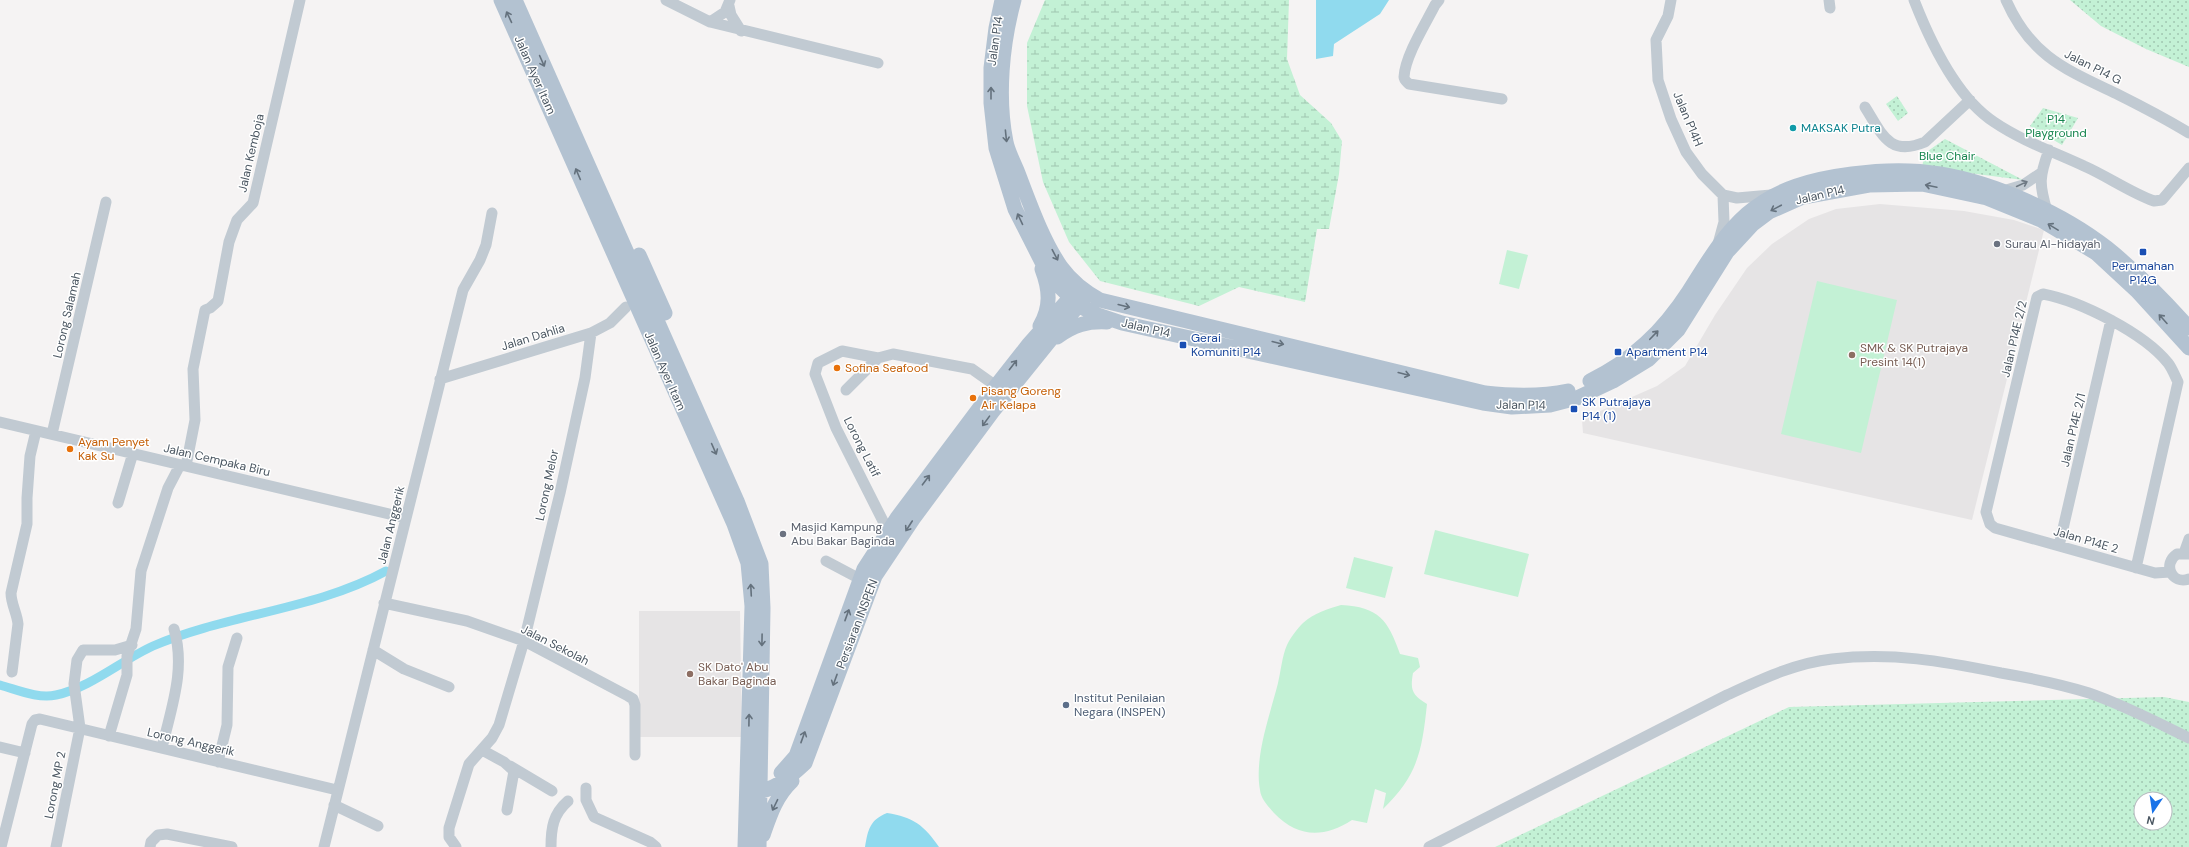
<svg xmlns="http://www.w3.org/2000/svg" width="2189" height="847" font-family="'DM Sans',sans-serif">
  <defs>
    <pattern id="green-dots" width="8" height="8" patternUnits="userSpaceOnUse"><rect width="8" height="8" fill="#c3f1d5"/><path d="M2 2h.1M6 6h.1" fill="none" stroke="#a0c6b0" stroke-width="1.8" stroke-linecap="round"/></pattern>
    <pattern id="wetland-marsh" width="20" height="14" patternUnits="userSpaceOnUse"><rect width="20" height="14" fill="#c3f1d5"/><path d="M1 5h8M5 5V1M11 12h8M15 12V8" fill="none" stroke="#a0c6b0"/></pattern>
  </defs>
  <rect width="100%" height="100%" fill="#f5f3f3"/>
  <path fill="#e6e4e5" d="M 1880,204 L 1964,211 L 2014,220 L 2044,230 L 1972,520 L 1583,433 L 1582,419 L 1657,386 L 1685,366 L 1715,315 L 1747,268 L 1772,244 L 1809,219 L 1836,209 Z
    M 639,611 L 740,611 L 742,737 L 639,737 Z"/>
  <path fill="url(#green-dots)" fill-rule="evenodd" d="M 2070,0 L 2189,0 L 2189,67 L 2146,49 L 2101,26 Z
    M 1897,96 L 1908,113 L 1898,121 L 1886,104 Z
    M 2043,108 L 2078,118 L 2062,145 L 2030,126 Z
    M 1945,139 L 2023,180 L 1922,167 L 1925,153 Z
    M 2164,697 L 2189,702 L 2189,847 L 1495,847 L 1789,707 ZM 2141,799 L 2165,799 L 2165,823 L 2141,823 Z"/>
  <path fill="url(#wetland-marsh)" d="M 1045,0 L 1289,0 L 1287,59 L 1300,95 L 1331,123 L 1342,141 L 1339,174 L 1329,229 L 1317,229 L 1305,302 L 1239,287 L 1199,306 L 1100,281 L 1069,242 L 1043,182 L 1027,106 L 1027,43 Z"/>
  <path fill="#c3f1d5" d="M 1507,250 L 1528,255 L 1519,289 L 1499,284 Z
    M 1817,281 L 1897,300 L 1861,453 L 1781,434 Z
    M 1435,530 L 1529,554 L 1518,597 L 1424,574 Z
    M 1354,557 L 1393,567 L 1385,598 L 1346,588 Z
    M 1341,605 C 1379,607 1388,620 1400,654 L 1418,658 L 1420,667 L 1413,673 C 1410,690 1412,695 1427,704 C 1422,751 1418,775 1383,809 L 1386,793 L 1375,789 L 1367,823 L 1352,820 C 1324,838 1298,838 1274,813 C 1268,806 1261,799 1260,790 C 1254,757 1270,715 1278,683 C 1281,671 1282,656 1287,645 C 1290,638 1298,628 1303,623 C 1314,613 1328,609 1341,605 Z"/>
  <path fill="#90daee" d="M 1316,0 L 1389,0 L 1380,14 L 1334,44 L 1333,56 L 1316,59 Z
    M 887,813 C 913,817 924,825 939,847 L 865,847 C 868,829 870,820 887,813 Z"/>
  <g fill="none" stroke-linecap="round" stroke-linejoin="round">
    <path stroke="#90daee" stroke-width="9" d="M 0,685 C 18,690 38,699 56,695 C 90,688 122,660 153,646 C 227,614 315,610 386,571"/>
    <path stroke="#c1cad2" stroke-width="11" d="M 666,0 L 710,22 L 878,63
      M 1439,0 L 1435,5 C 1426,23 1405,56 1404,77 C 1404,80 1407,82 1409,84 L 1502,99
      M 1671,0 L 1668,16 L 1656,40 L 1658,80 L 1671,119 L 1686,152 L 1702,174 L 1723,195 L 1737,198 L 1771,195
      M 1829,0 L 1830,8
      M 1914,0 C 1930,41 1956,97 1994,122 C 2022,141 2054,152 2084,166 C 2107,176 2131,193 2154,201 L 2162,200 L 2189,168
      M 2006,0 C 2031,57 2067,70 2119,95 C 2143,107 2166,119 2189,133
      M 729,6 L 731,15 L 741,31
      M 710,22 L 725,12 L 730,0
      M 1865,107 C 1882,134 1889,157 1925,142 L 1970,100
      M 2003,191 L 2023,185 L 2041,173
      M 2047,211 C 2039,184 2039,177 2049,150
      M 1718,244 L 1724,222 L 1723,195
      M 878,358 L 842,351 L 818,363 L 815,374 L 836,428 L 888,531
      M 440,379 L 591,333 L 610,323 L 626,307
      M 846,390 L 878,358 L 893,354 L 972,369 L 996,386
      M 0,422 L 406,518
      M 52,434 L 106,202
      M 186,466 L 195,420 L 193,369 L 205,310 L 210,308 L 218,301 L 229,242 L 237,220 L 253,203 L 300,0
      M 118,503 L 133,453
      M 2059,546 L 2111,320
      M 2184,553 L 2189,539
      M 2189,554 L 2177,554 C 2162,564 2172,585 2189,579
      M 826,561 L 860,579
      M 2136,568 L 2178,382 C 2175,376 2172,368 2168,363 C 2144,333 2080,301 2043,294 L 2037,297 L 1986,512 L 1990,524 L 1995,528 L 2155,573 L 2170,572
      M 384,603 L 467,621 L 524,641 L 628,696 L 633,699 L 635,705 L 635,755
      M 373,650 L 404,669 L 449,687
      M 12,672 L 18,624 C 17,613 11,604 11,593 L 27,524 L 27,498 L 30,456 L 36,431
      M 109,736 L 127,675 L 127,656 L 136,629 L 141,571 L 168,488 L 180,465
      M 0,747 L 25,753
      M 162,748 C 171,708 186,670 174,629
      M 482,750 L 504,762 L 514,771 L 507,810
      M 218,762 L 227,725 L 228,667 L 237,638
      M 510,766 L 552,791
      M 586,788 L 586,800 L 594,817 L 650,842 L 656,847
      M 334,805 L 378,826
      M 1,847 L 32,724 L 35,720 L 40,719 L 337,790
      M 56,847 L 80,728 L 74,684 L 77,660 L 83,650 L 115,650 L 132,645
      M 150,847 L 151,842 L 158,835 L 167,834 L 232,847
      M 324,847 L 463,290 L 480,260 L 486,245 L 492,213
      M 456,847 L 449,837 L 449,828 L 469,764 L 492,738 L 499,725 L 524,641 L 560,493 L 585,378 L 591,333
      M 551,847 C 551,828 553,814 568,801
      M 1429,847 L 1727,695 C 1760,680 1795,663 1832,659 C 1892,652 1942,661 2001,673 C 2030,678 2061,684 2089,693 C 2124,705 2156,722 2189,738"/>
    <path stroke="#b3c2d1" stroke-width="15" d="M 501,0 L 734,524 L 748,563 L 752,606 L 745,847
      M 515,0 L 737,501 L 761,564 L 763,608 L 759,847
      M 1002,0 L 996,28 L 991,68 L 991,103 L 996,148 L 1015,209 L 1049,276 L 1078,305 L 1095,314 L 1122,323 L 1483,403 L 1512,407 L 1550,405 L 1577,398 L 1613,381 L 1649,359 L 1678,330 L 1727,252 L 1753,224 L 1769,212 L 1803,197 L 1869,185 L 1922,184 L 1987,198 L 2041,220 L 2096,253 L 2137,291 L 2189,348
      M 1014,0 C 1002,44 997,97 1006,142 C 1008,152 1014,163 1018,173 C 1030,204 1042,239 1061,267 C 1072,282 1085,292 1100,300 L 1485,393 C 1513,396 1540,397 1568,391
      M 639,255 L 665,313
      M 1040,326 C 1051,307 1050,290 1042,269
      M 1057,337 C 1074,325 1087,321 1107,322
      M 1590,381 C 1633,360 1663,331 1689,291 C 1707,263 1722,236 1747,214 C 1777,188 1813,179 1852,174 C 1881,170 1911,169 1940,174 C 1995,183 2064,214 2107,248 C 2137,272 2164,300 2189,328
      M 781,773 L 796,756 L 864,569 L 897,518 L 996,386 L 1029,344 L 1076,291
      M 751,793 C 774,791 789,778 805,763 L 875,576 L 913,519 L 993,411 L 1085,297
      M 763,835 C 770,815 776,796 792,781"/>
  </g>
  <defs><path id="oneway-shaft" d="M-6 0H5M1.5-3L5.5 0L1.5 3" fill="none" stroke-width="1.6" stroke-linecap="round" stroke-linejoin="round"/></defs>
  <g stroke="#64717d">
    <use href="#oneway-shaft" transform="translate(509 17) rotate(-115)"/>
    <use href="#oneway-shaft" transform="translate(542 61) rotate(66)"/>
    <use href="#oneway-shaft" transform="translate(991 93) rotate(-90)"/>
    <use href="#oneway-shaft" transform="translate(1006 136) rotate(84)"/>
    <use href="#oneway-shaft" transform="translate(578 174) rotate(-113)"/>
    <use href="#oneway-shaft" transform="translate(1931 186) rotate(-168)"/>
    <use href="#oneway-shaft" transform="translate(1776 208) rotate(152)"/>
    <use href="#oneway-shaft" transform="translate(1020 219) rotate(-115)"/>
    <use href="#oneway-shaft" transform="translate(2053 227) rotate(-149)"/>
    <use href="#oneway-shaft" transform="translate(1055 255) rotate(62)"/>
    <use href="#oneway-shaft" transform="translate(1124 306) rotate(14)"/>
    <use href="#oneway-shaft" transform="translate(2163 319) rotate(-132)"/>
    <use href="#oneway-shaft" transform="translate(1654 335) rotate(-46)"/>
    <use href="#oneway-shaft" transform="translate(1278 343) rotate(14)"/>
    <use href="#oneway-shaft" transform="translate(1013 365) rotate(-52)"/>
    <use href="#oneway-shaft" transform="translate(1404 374) rotate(14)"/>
    <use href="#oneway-shaft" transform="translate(986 421) rotate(126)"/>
    <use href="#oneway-shaft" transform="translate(714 449) rotate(66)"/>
    <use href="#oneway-shaft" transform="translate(926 480) rotate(-53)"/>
    <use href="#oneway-shaft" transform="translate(909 526) rotate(123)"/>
    <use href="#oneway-shaft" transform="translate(751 590) rotate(-93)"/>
    <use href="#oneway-shaft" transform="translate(847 615) rotate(-70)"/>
    <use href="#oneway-shaft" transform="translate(762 640) rotate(91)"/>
    <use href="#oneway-shaft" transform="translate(835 680) rotate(110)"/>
    <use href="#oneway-shaft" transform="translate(749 720) rotate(-89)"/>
    <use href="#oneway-shaft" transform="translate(803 737) rotate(-70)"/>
    <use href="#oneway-shaft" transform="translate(775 805) rotate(116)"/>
  </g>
  <use stroke="#6e7983" href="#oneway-shaft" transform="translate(2022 184) rotate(-25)"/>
  <circle fill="#0f9aa8" stroke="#fff" stroke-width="1.5" cx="1793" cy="128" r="4"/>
  <g fill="#6b7280" stroke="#fff" stroke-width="1.5">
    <circle cx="1997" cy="244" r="4"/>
    <circle cx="783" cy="534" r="4"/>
  </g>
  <g fill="#1a4fb4" stroke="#fff" stroke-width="1.5">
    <rect x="2139" y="248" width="8" height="8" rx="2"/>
    <rect x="1179" y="341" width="8" height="8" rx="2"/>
    <rect x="1614" y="348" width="8" height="8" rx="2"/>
    <rect x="1570" y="405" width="8" height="8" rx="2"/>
  </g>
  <g fill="#8d6e63" stroke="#fff" stroke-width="1.5">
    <circle cx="1852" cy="355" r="4"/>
    <circle cx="690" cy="674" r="4"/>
  </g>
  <g fill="#e8710a" stroke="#fff" stroke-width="1.5">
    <circle cx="837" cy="368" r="4"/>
    <circle cx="973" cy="398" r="4"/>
    <circle cx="70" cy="449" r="4"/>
  </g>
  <circle fill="#5c6f8a" stroke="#fff" stroke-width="1.5" cx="1066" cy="705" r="4"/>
  <g text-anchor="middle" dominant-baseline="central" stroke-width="3" stroke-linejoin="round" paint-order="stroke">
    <g font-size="12" fill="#4a5661" stroke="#fff">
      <text transform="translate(995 41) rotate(-82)">Jalan P14</text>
      <text transform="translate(2093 67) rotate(27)">Jalan P14 G</text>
      <text transform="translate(535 75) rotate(66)">Jalan Ayer Itam</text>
      <text transform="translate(1688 119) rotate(67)">Jalan P14H</text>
      <text transform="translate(251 153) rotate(-77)">Jalan Kemboja</text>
      <text transform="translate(1820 195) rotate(-13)">Jalan P14</text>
      <text transform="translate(67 315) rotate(-77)">Lorong Salamah</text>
      <text transform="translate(1146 328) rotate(13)">Jalan P14</text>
      <text transform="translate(533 337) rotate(-17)">Jalan Dahlia</text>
      <text transform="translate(2014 339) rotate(-77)">Jalan P14E 2/2</text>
      <text transform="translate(665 371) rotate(66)">Jalan Ayer Itam</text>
      <text transform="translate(1521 405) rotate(1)">Jalan P14</text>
      <text transform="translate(2073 430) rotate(-77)">Jalan P14E 2/1</text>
      <text transform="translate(862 447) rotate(63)">Lorong Latif</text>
      <text transform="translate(217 460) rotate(13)">Jalan Cempaka Biru</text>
      <text transform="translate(547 485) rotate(-78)">Lorong Melor</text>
      <text transform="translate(391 525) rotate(-76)">Jalan Anggerik</text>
      <text transform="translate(2086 540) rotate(16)">Jalan P14E 2</text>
      <text transform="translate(857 624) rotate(-69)">Persiaran INSPEN</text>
      <text transform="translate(555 645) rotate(27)">Jalan Sekolah</text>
      <text transform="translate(191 742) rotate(13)">Lorong Anggerik</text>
      <text transform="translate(55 785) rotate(-79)">Lorong MP 2</text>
    </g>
    <g font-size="12" fill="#17864f" stroke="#fff">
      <text x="2056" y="119">P14<tspan x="2056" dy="14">Playground</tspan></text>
      <text x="1947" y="156">Blue Chair</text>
    </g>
    <g font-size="12" fill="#0d838f" stroke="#fff" text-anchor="start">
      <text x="1801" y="128">MAKSAK Putra</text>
    </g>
    <g font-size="12" fill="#5b616d" stroke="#fff" text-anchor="start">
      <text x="2005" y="244">Surau Al-hidayah</text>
      <text x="791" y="527">Masjid Kampung<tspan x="791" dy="14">Abu Bakar Baginda</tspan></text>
    </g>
    <g font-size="12" fill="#164399" stroke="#fff" text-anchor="start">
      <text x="2143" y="266" text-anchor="middle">Perumahan<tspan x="2143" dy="14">P14G</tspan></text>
      <text x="1191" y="338">Gerai<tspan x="1191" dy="14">Komuniti P14</tspan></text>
      <text x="1626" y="352">Apartment P14</text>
      <text x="1582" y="402">SK Putrajaya<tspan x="1582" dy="14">P14 (1)</tspan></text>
    </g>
    <g font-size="12" fill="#785e54" stroke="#fff" text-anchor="start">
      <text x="1860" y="348">SMK &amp; SK Putrajaya<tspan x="1860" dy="14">Presint 14(1)</tspan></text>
      <text x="698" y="667">SK Dato' Abu<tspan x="698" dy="14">Bakar Baginda</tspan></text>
    </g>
    <g font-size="12" fill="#c56008" stroke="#fff" text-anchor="start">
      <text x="845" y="368">Sofina Seafood</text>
      <text x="981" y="391">Pisang Goreng<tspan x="981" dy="14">Air Kelapa</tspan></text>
      <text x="78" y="442">Ayam Penyet<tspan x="78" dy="14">Kak Su</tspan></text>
    </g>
    <g font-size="12" fill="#4e5e75" stroke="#fff" text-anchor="start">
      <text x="1074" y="698">Institut Penilaian<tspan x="1074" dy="14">Negara (INSPEN)</tspan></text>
    </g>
  </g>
  <g transform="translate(2153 811) rotate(193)"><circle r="19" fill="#ffffff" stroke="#b7bbc0"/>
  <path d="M0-3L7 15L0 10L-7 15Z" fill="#1a73e8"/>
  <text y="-6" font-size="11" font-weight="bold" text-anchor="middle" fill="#4a5661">N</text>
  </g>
</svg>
